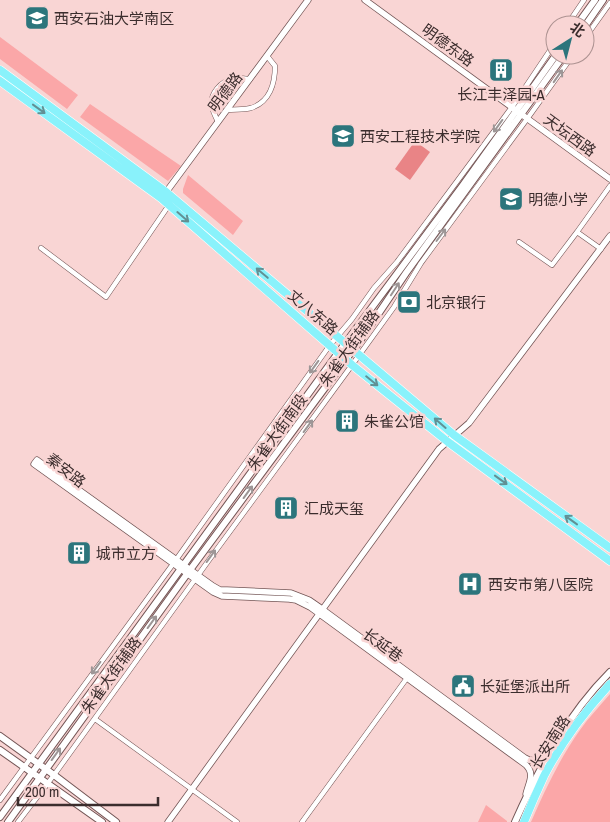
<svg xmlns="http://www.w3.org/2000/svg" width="610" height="822" font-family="'Archivo Narrow','Noto Sans SC',sans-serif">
  <rect width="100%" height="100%" fill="#f9d5d4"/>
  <path fill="#fba7a8" d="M 0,37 L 78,95 L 67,109 L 0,59 Z
    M 90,104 L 181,166 L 168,181 L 80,117 Z
    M 188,175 L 243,221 L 233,235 L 183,193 L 183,189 Z
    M 610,694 L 610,822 L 531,822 C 545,790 560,758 580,730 C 589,717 600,706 610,694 Z
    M 486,805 L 507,821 L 507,822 L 478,822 Z"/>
  <path fill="#e98486" d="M 415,141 L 430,152 L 410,180 L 395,169 Z"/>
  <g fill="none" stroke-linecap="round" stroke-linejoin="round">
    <defs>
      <path id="minor" d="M 567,25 L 584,0
        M 585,38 L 610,3
        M 227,110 C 235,109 244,110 251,108 C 270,102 275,83 275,66 L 267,56
        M 218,122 C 216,117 213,112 212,107 C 209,94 221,81 234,78 C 239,77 245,79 250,79
        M 519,242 L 552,265 L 577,232
        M 41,248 L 106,297 L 169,205
        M 601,249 L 577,232 L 610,186
        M 95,719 L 237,822
        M 0,800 L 173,564 L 330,345 L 352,319 L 374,288 L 397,262 L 458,180 L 512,107 L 555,43
        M 18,822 L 54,775 L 209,560 L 352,365 L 394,307 L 421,263 L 527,119 L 573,55
        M 302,822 L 407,678"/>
      <path id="tertiary" d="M 365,0 L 610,179
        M 164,195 L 308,0
        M 526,794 C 529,782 535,774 526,765 L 310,607 L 296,600 L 289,599 L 222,596 L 213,592 L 34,464 L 37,460 L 213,586 L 220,590 L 227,590 L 291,593 L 309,600 L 322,609 L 525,758 L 529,760 L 538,761 L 550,750
        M 168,822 L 439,449 L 469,423 L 610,236"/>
      <path id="secondary" d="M 577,25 L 595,0
        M 585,26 L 603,0
        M 0,736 L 54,775 L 116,822
        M 0,750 L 102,822
        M 0,817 L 338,353 L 463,185 L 556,55
        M 8,822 L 187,574 L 364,335 L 406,273 L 564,55
        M 515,822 C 539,768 568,714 610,672"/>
      <path id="primary" d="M 0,70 L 166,192 L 454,435 L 610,548
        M 0,81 L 161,198 L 352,365 L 448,442 L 610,561
        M 524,822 C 530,807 537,791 544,776 C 561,743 585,711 610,684"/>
    </defs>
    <use href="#minor" stroke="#735555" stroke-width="5.5"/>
    <use href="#tertiary" stroke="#735555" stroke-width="7"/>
    <use href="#secondary" stroke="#735555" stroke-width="8"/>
    <use href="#primary" stroke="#fff" stroke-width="9"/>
    <use href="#minor" stroke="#fff" stroke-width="4.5"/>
    <use href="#tertiary" stroke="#fff" stroke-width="5.5"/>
    <use href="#secondary" stroke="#fff" stroke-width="6"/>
    <use href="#primary" stroke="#89f2fb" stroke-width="8"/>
  </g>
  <defs><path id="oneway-shaft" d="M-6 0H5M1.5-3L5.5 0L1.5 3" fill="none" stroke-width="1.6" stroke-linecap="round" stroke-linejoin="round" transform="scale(1.25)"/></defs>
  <g stroke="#9d9696">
    <use href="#oneway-shaft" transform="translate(558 76) rotate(-55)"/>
    <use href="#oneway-shaft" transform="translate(498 126) rotate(126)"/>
    <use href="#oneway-shaft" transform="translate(441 235) rotate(-53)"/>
    <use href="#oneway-shaft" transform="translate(395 289) rotate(-57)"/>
    <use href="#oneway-shaft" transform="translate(314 367) rotate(126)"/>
    <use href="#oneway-shaft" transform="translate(308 426) rotate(-54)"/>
    <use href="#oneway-shaft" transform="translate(248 492) rotate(-54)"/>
    <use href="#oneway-shaft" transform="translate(211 556) rotate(-54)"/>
    <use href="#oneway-shaft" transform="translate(152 622) rotate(-54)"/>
    <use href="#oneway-shaft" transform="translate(96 668) rotate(126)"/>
    <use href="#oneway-shaft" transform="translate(56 754) rotate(-54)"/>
  </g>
  <g stroke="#629094">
    <use href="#oneway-shaft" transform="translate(39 109) rotate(36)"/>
    <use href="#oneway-shaft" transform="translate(183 217) rotate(41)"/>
    <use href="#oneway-shaft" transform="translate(262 273) rotate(-140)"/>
    <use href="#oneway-shaft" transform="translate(372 381) rotate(39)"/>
    <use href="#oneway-shaft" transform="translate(440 423) rotate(-139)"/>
    <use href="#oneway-shaft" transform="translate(501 480) rotate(36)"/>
    <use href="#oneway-shaft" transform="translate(571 520) rotate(-144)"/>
  </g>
  <defs>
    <symbol id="university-square" viewBox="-11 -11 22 22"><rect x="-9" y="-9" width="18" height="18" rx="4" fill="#2c757c" stroke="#f9d5d4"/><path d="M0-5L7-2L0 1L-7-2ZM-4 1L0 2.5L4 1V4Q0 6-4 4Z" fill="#fff"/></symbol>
    <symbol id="building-square" viewBox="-11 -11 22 22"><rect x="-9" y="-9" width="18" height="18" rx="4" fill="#2c757c" stroke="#f9d5d4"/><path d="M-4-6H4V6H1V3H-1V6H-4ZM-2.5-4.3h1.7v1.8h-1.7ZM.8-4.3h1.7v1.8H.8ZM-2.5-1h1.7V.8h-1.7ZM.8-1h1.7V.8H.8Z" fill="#fff"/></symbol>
    <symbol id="school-square" viewBox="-11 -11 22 22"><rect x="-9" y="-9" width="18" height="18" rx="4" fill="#2c757c" stroke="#f9d5d4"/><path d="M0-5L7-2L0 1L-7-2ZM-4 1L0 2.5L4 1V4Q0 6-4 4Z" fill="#fff"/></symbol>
    <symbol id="bank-square" viewBox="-11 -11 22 22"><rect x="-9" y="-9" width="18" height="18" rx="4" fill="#2c757c" stroke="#f9d5d4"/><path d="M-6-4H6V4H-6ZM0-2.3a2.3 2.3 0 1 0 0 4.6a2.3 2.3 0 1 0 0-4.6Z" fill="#fff"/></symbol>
    <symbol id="hospital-square" viewBox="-11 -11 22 22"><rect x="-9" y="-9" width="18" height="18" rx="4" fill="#2c757c" stroke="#f9d5d4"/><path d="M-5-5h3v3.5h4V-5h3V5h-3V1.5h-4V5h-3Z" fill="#fff"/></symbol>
    <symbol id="civic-square" viewBox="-11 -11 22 22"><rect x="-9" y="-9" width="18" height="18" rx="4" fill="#2c757c" stroke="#f9d5d4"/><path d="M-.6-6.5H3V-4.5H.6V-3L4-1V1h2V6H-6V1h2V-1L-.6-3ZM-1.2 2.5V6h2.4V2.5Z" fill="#fff"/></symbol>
  </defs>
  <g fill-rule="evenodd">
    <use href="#university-square" x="23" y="4" width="28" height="28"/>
    <use href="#building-square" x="487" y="56" width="28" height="28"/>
    <use href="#university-square" x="329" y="122" width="28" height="28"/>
    <use href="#school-square" x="497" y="185" width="28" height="28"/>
    <use href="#bank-square" x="395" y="288" width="28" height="28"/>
    <use href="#building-square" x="333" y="407" width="28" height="28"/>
    <use href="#building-square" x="272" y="494" width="28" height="28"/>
    <use href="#building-square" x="65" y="539" width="28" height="28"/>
    <use href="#hospital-square" x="456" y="570" width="28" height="28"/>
    <use href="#civic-square" x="449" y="672" width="28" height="28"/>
  </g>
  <g text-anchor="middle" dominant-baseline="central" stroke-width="5" stroke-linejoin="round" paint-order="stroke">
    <g font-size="15" fill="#3b2d2d" stroke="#f9d5d4" text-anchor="start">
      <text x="54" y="18">西安石油大学南区</text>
      <text x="501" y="94" text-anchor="middle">长江丰泽园-A</text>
      <text x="360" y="136">西安工程技术学院</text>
      <text x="528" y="199">明德小学</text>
      <text x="426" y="302">北京银行</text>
      <text x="364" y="421">朱雀公馆</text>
      <text x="304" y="508">汇成天玺</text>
      <text x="96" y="553">城市立方</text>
      <text x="488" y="584">西安市第八医院</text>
      <text x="480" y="686">长延堡派出所</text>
    </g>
    <g font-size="15" fill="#3b2d2d" stroke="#f9d5d4">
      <text transform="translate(448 45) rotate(36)">明德东路</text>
      <text transform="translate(225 92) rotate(-53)">明德路</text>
      <text transform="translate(570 135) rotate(36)">天坛西路</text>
      <text transform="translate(313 312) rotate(41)">丈八东路</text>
      <text transform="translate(349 348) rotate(-54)">朱雀大街辅路</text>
      <text transform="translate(277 432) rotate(-54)">朱雀大街南段</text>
      <text transform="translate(66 470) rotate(38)">秦安路</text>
      <text transform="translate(383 645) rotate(36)">长延巷</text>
      <text transform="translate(111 675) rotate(-54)">朱雀大街辅路</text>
      <text transform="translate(550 742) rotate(-58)">长安南路</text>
    </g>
  </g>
  <g transform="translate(570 40) rotate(36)"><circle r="24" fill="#f9d5d4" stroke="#ad9291"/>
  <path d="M0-4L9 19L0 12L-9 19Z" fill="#2c757c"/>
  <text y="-8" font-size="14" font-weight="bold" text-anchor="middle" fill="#3b2d2d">北</text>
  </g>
  <path d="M18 797v8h140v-8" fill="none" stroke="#3b2d2d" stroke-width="2.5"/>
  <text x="25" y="797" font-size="15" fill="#3b2d2d" stroke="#f9d5d4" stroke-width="4" paint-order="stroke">200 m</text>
</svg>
